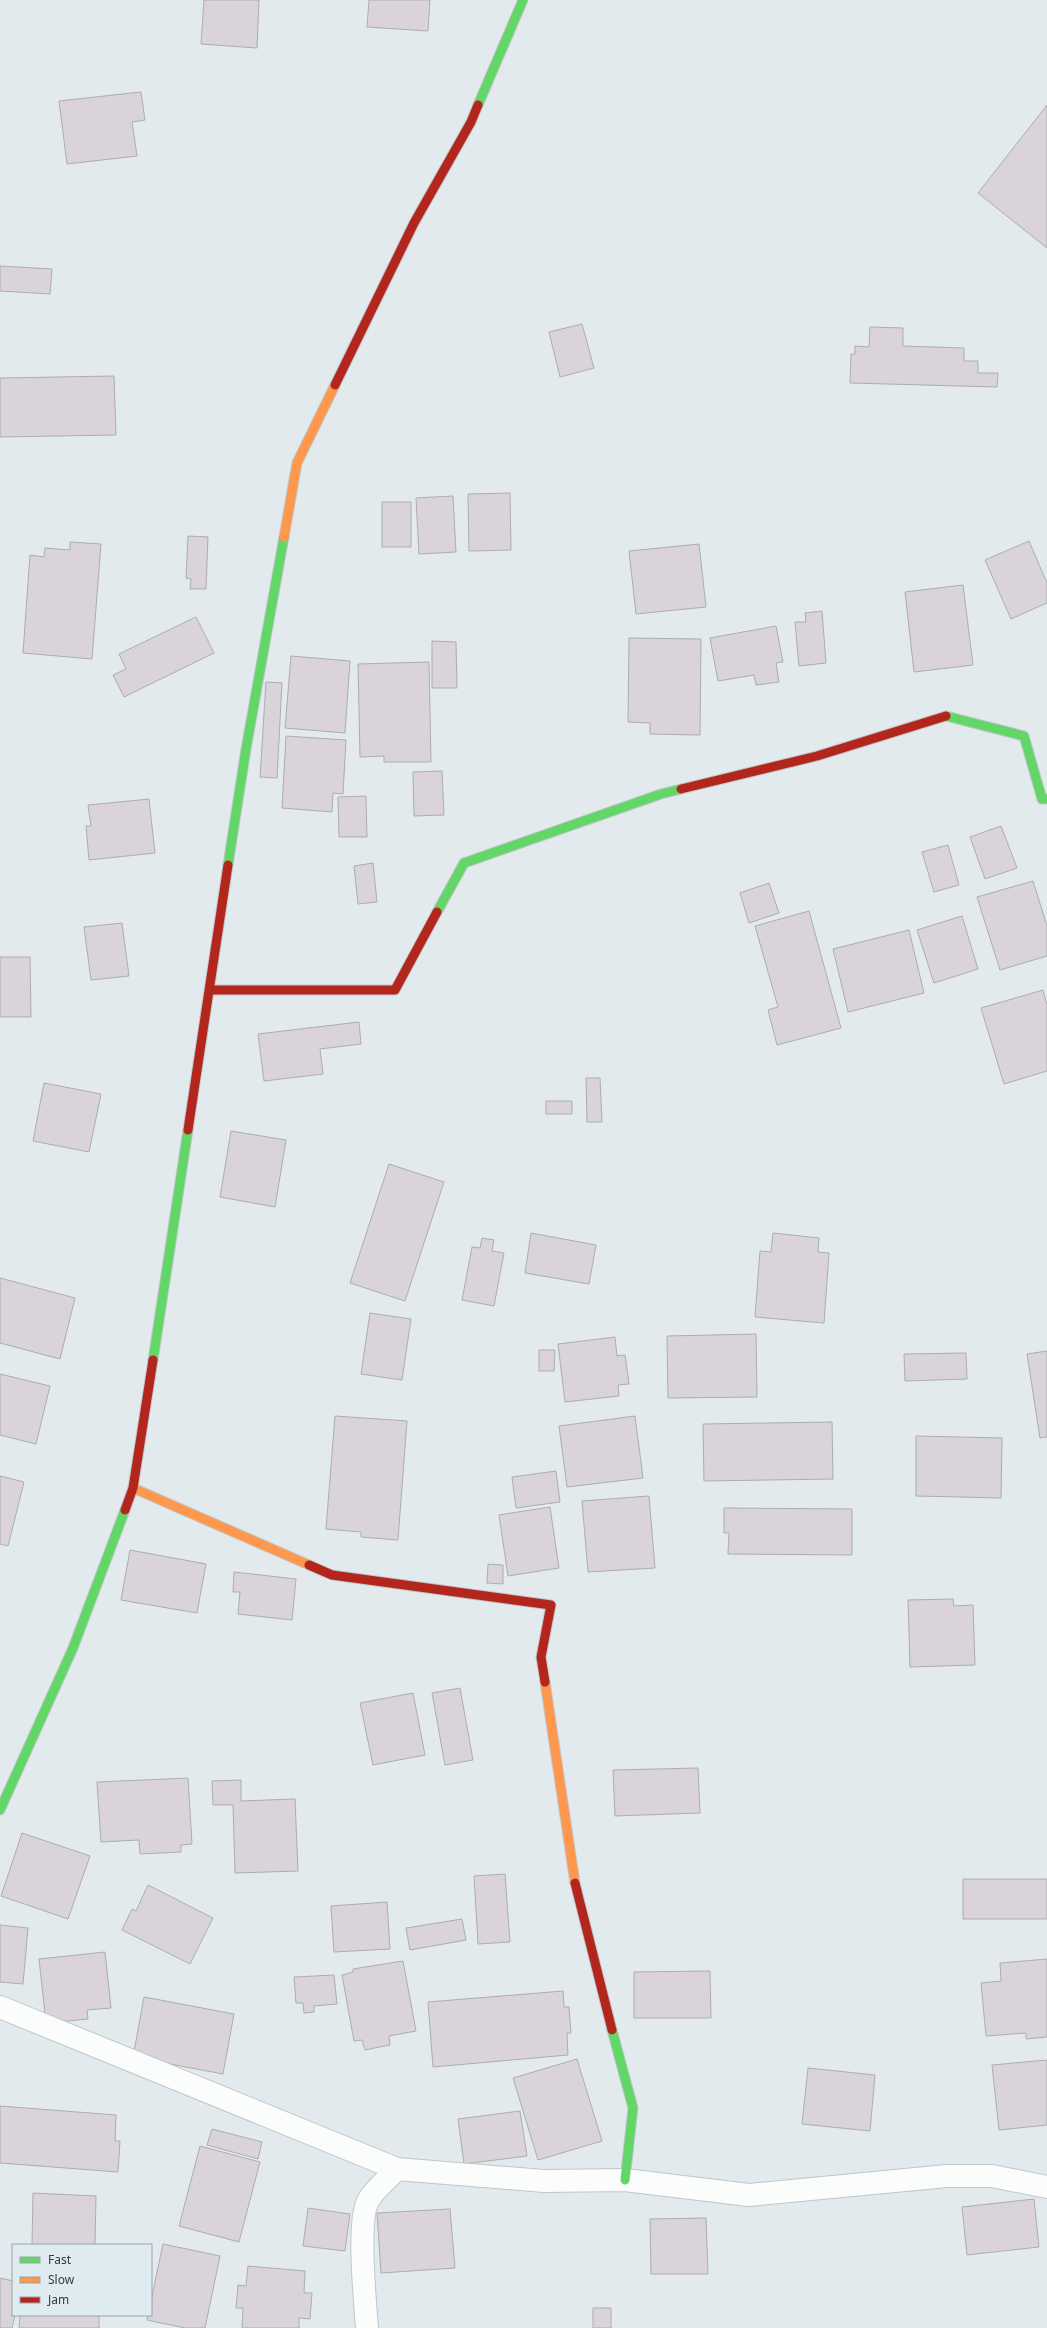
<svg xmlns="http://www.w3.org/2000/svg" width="1047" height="2328" font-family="'Noto Sans',sans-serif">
  <rect width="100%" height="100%" fill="#e2eaed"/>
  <path fill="#dad3da" stroke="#abadaf" d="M 204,0 L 259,0 L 257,48 L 201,44 Z
    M 369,0 L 430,0 L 428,31 L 367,27 Z
    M 141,92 L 145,120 L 132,122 L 137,156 L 67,164 L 59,101 Z
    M 1047,105 L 1047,248 L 978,193 Z
    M 0,266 L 52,269 L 50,294 L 0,291 Z
    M 582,324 L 594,368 L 560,377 L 549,332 Z
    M 870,327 L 903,328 L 903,346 L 964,348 L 964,361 L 978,361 L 978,373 L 998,373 L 997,387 L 850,383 L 851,354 L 855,354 L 855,346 L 869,347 Z
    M 114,376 L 116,435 L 0,437 L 0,378 Z
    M 510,493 L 511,550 L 469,551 L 468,494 Z
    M 453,496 L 456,552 L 419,554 L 416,498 Z
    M 382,502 L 411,502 L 411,547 L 382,547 Z
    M 188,536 L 208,537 L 206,589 L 190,589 L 191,579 L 186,578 Z
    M 1029,541 L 1047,583 L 1047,603 L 1011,619 L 985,560 Z
    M 70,542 L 101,544 L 92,659 L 23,653 L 30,555 L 44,557 L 45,548 L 70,550 Z
    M 699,544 L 706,607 L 636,614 L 629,551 Z
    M 963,585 L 973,665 L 914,672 L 905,592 Z
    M 822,611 L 826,663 L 799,666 L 795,622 L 806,622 L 805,613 Z
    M 196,617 L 214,653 L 124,697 L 113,675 L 126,669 L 119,654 Z
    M 776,626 L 783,662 L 776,663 L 779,682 L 756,685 L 754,675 L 718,681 L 710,638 Z
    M 629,638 L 701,639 L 700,735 L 650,734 L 650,723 L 628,722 Z
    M 432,641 L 456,642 L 457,688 L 432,688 Z
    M 291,656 L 350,661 L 345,733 L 285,728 Z
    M 429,662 L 431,762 L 384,762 L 384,756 L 360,757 L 358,664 Z
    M 266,682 L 282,683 L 277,778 L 260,777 Z
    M 286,736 L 346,740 L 343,794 L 333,793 L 332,812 L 282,808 Z
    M 442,771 L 444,815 L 414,816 L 413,772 Z
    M 366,796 L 367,837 L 339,837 L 338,797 Z
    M 149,799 L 155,853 L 89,860 L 86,826 L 91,826 L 88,805 Z
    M 1001,826 L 1017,868 L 985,879 L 970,837 Z
    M 948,845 L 959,885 L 934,892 L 922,852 Z
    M 373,863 L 377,902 L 358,904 L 354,866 Z
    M 1033,881 L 1047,926 L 1047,956 L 1000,970 L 977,897 Z
    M 769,883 L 779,913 L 749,923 L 740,893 Z
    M 809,911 L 841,1028 L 777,1045 L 768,1010 L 778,1007 L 755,926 Z
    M 962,916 L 978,969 L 934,983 L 917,930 Z
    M 122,923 L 129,976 L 91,980 L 84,927 Z
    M 909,930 L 924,993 L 848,1012 L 833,949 Z
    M 0,957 L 30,957 L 31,1017 L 0,1017 Z
    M 1043,990 L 1047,1005 L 1047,1071 L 1004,1084 L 981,1008 Z
    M 359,1022 L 361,1044 L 320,1049 L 323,1074 L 264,1081 L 258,1034 Z
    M 586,1078 L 600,1078 L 602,1122 L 587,1122 Z
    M 44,1083 L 101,1094 L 89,1152 L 33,1141 Z
    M 546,1101 L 572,1101 L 572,1114 L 546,1114 Z
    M 231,1131 L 286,1140 L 275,1207 L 220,1197 Z
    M 389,1164 L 444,1182 L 405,1301 L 350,1283 Z
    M 531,1233 L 596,1245 L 589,1284 L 525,1273 Z
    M 773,1233 L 819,1238 L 818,1252 L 829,1253 L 824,1323 L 755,1317 L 760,1251 L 771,1252 Z
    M 482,1238 L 494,1240 L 492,1251 L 504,1253 L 494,1306 L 462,1300 L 472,1247 L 480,1248 Z
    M 0,1278 L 75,1298 L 60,1359 L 0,1343 Z
    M 370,1313 L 411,1319 L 402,1380 L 361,1374 Z
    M 756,1334 L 757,1397 L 668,1398 L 667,1336 Z
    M 615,1337 L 617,1356 L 625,1355 L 629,1384 L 618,1385 L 619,1396 L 565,1402 L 558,1344 Z
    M 539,1350 L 555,1350 L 554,1371 L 539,1371 Z
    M 1047,1351 L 1047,1437 L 1040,1438 L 1027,1354 Z
    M 966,1353 L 967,1379 L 905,1381 L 904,1354 Z
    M 0,1374 L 50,1386 L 36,1444 L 0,1435 Z
    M 335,1416 L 407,1421 L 398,1540 L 361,1537 L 361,1532 L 326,1529 Z
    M 635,1416 L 643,1478 L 567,1487 L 559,1426 Z
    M 832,1422 L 833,1479 L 704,1481 L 703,1424 Z
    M 916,1436 L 1002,1438 L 1001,1498 L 916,1496 Z
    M 556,1471 L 560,1502 L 516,1508 L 512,1477 Z
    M 0,1476 L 24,1482 L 8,1546 L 0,1544 Z
    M 649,1496 L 655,1568 L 588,1572 L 582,1501 Z
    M 550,1507 L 559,1568 L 508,1576 L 499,1515 Z
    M 724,1508 L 852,1509 L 852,1555 L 728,1554 L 729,1533 L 724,1533 Z
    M 130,1550 L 206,1564 L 197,1613 L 121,1600 Z
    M 488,1564 L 503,1565 L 503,1584 L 487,1583 Z
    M 234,1572 L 296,1579 L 292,1620 L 238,1614 L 240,1592 L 233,1592 Z
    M 953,1599 L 954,1606 L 973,1605 L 975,1665 L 910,1667 L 908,1600 Z
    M 460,1688 L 473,1760 L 445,1765 L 432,1693 Z
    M 413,1693 L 425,1755 L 373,1765 L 360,1703 Z
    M 698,1768 L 700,1813 L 615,1816 L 613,1770 Z
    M 188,1778 L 192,1844 L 181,1845 L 181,1852 L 140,1854 L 139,1840 L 101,1842 L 97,1782 Z
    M 241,1780 L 241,1801 L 295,1799 L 298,1871 L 235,1873 L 233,1805 L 213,1805 L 212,1781 Z
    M 22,1833 L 90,1856 L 68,1919 L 1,1896 Z
    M 505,1874 L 510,1942 L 478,1944 L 474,1876 Z
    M 963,1879 L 1047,1879 L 1047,1919 L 963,1919 Z
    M 148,1885 L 213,1918 L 190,1964 L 122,1930 L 132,1909 L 136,1911 Z
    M 387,1902 L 390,1949 L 334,1952 L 331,1906 Z
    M 462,1919 L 466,1940 L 410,1950 L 406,1928 Z
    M 0,1925 L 28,1928 L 23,1984 L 0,1982 Z
    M 105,1952 L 111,2008 L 87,2010 L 88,2019 L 46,2023 L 39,1959 Z
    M 1047,1959 L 1047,2037 L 1026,2039 L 1026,2033 L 986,2036 L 981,1983 L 1001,1981 L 1000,1963 Z
    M 403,1961 L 416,2031 L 389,2036 L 390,2045 L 365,2050 L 362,2040 L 354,2041 L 342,1975 L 353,1972 L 353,1969 Z
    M 710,1971 L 711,2018 L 634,2018 L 634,1972 Z
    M 334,1975 L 337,2004 L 314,2006 L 314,2012 L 304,2013 L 303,2003 L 296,2003 L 294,1977 Z
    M 563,1991 L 564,2007 L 569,2007 L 571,2033 L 567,2033 L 568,2055 L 433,2067 L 428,2002 Z
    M 144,1997 L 234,2014 L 223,2074 L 133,2057 Z
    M 577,2059 L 602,2141 L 538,2160 L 513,2078 Z
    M 1047,2060 L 1047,2125 L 999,2130 L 992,2065 Z
    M 808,2068 L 875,2075 L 870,2131 L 802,2124 Z
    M 0,2106 L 116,2115 L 115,2141 L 120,2141 L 118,2172 L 0,2163 Z
    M 520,2111 L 527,2156 L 464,2164 L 458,2119 Z
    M 212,2129 L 262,2142 L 258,2159 L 207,2145 Z
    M 200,2146 L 260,2162 L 239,2242 L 179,2226 Z
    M 33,2193 L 96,2196 L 95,2245 L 32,2245 Z
    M 1034,2199 L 1039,2247 L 967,2255 L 962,2207 Z
    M 308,2208 L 350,2214 L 345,2251 L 303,2246 Z
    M 450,2209 L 455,2268 L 381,2273 L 377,2213 Z
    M 706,2218 L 708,2274 L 651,2274 L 650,2219 Z
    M 163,2244 L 220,2256 L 205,2328 L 185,2328 L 147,2320 L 148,2315 L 151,2315 L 151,2301 Z
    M 248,2266 L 305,2271 L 304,2293 L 312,2293 L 310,2319 L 299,2318 L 299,2328 L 242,2328 L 243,2308 L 236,2308 L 238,2285 L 246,2286 Z
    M 0,2278 L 13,2281 L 15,2315 L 12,2328 L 0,2328 Z
    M 593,2308 L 611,2308 L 611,2328 L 593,2328 Z
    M 20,2315 L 99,2315 L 99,2328 L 19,2328 Z"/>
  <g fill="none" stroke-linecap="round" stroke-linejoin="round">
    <defs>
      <path id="street" d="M 0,2007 L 397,2169
        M 367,2328 C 365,2301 357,2221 368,2201 C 374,2189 388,2179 397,2169 L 544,2181 L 625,2180 L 749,2195 L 947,2176 L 992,2176 L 1047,2187"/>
      <path id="fast" d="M 478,105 L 523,0
        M 946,716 L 1024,736 L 1042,799 L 1047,799
        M 228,865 L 246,749 L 284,537
        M 437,912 L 464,863 L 661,794 L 681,789
        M 153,1360 L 188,1130
        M 0,1810 L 73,1648 L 125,1510
        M 612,2030 L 633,2108 L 625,2180"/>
      <path id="slow" d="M 284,537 L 297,463 L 335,385
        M 133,1488 L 309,1565
        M 545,1682 L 575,1883"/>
      <path id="jam" d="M 335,385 L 414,223 L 471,122 L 478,105
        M 681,789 L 817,756 L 946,716
        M 211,990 L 395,990 L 437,912
        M 188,1130 L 228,865
        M 125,1510 L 133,1488 L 153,1360
        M 309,1565 L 332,1575 L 551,1605 L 541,1657 L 545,1682
        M 575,1883 L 612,2030"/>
    </defs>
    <use href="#street" stroke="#c0c7c8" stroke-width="24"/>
    <use href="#fast" stroke="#c0c7c8" stroke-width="11"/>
    <use href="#slow" stroke="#c0c7c8" stroke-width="11"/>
    <use href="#jam" stroke="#c0c7c8" stroke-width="11"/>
    <use href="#street" stroke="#fbfcfc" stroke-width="22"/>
    <use href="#fast" stroke="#63d668" stroke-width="9"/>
    <use href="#slow" stroke="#ff974d" stroke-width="9"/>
    <use href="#jam" stroke="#b3261e" stroke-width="9"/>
  </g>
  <rect x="12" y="2244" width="140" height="72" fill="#deecf1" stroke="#9aa4a8"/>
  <rect x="20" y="2257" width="20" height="6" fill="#63d668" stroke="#9aa4a8"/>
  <text x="48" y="2264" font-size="12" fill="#33393b">Fast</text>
  <rect x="20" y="2277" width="20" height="6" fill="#ff974d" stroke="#9aa4a8"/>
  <text x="48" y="2284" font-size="12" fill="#33393b">Slow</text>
  <rect x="20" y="2297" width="20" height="6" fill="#b3261e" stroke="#9aa4a8"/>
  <text x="48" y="2304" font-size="12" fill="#33393b">Jam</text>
</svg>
